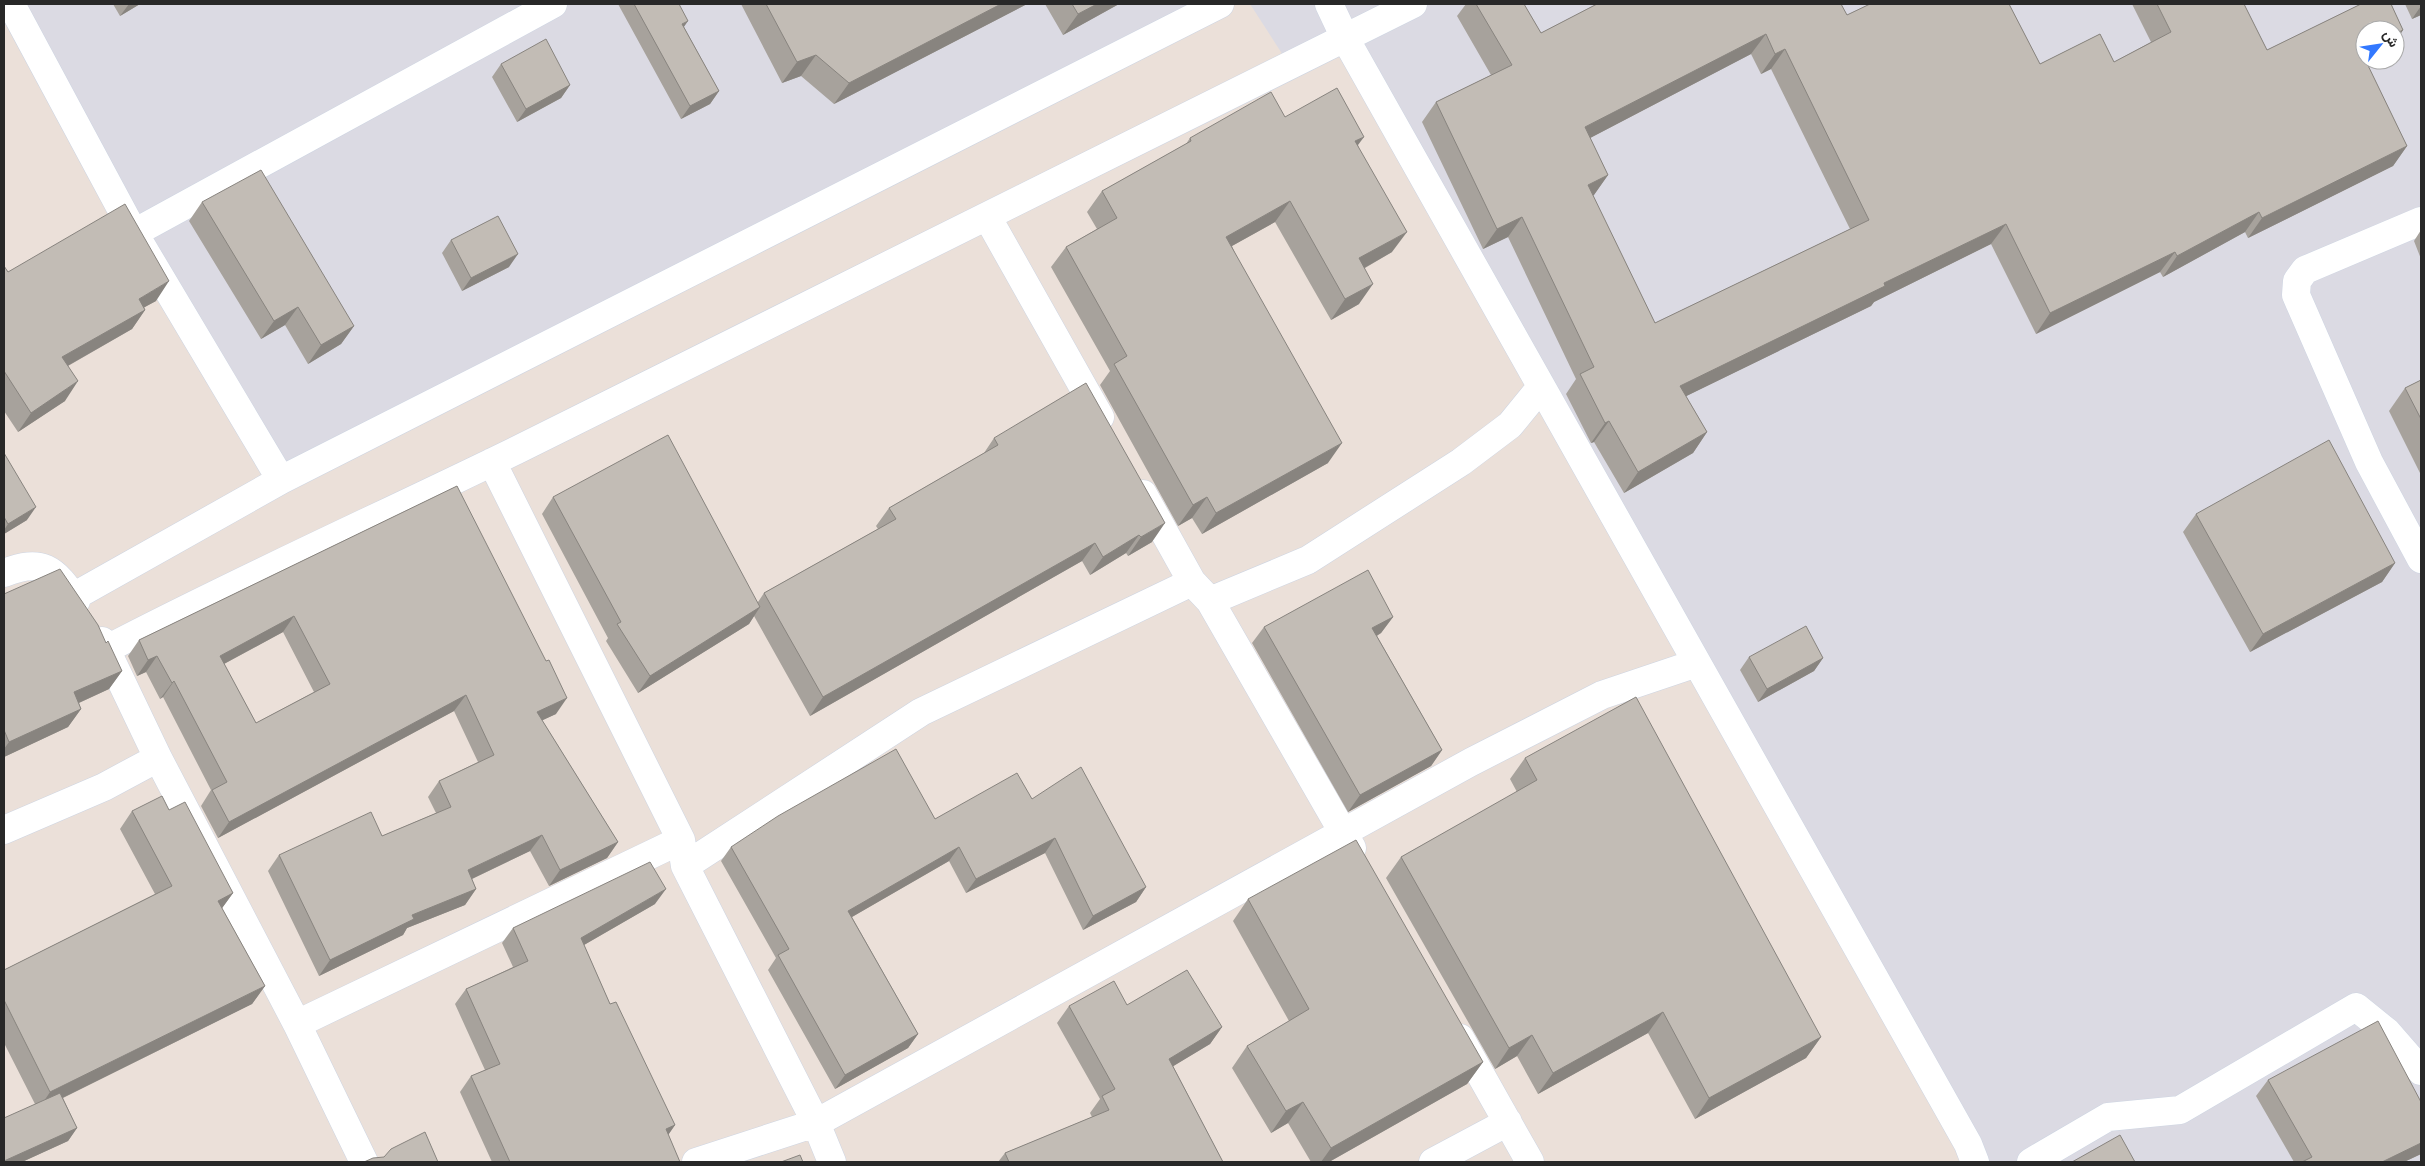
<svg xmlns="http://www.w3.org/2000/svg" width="2425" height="1166" font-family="'Open Sans',Vazirmatn,sans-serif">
  <rect width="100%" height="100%" fill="#ebe0d9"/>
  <path fill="#dbdae3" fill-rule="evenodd" d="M 7,4 L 1220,4 L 281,480 Z
    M 1250,4 L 2421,4 L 2421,1162 L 1975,1162 L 1345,39 L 1290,66 ZM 2365,30 L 2395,30 L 2395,60 L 2365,60 Z"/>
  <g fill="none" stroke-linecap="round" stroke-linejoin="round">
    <defs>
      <path id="street" d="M 11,4 L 134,233 L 281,480
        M 1329,4 L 1345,38 L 1968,1144 L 1975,1162
        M 988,218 L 1100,417
        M 2421,221 L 2305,270 L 2297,281 L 2296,295 L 2369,462 L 2421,559
        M 134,233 L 553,4
        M 492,462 L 681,840 L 685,866 L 816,1123 L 832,1162
        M 1143,494 L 1192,582 L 1210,601 L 1352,848
        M 4,573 C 42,558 54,568 76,601
        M 73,597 L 281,480 L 1220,4
        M 1210,601 L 1308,560 L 1461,462 L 1510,425 L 1541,387
        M 107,649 C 241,579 380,517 515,451 C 815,303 1115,155 1413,4
        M 158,758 L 297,1024 L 681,840
        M 4,830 L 104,787 L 158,758 L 102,641
        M 685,866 L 921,712 L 1192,582
        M 297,1024 L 364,1162
        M 1460,1038 L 1530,1162
        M 696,1162 L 816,1123 L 1471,762 L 1602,695 L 1697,663
        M 1433,1162 L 1508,1122
        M 2031,1162 L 2108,1117 L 2180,1110 L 2356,1007 L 2387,1032 L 2421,1071"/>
    </defs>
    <use href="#street" stroke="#ced5e2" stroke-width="29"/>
    <use href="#street" stroke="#fff" stroke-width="28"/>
  </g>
  <path fill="#a7a29c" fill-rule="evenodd" d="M 113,4 L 140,4 L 120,16 Z
    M 618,4 L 679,4 L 684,27 L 719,91 L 710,104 L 681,119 Z
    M 741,4 L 1027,4 L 834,104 L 801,76 L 782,83 Z
    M 1045,4 L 1119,4 L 1063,35 Z
    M 1466,4 L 1524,4 L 1541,33 L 1597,4 L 1841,4 L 1847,15 L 1870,4 L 2009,4 L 2040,64 L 2100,34 L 2114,62 L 2151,42 L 2132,4 L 2244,4 L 2267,50 L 2361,4 L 2391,4 L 2403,30 L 2395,42 L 2395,30 L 2365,30 L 2365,60 L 2369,60 L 2366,62 L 2407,146 L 2393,166 L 2248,238 L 2245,232 L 2163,277 L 2160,272 L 2036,334 L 1991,244 L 1874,302 L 1871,306 L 1686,396 L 1707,432 L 1693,453 L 1624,493 L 1594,442 L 1591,443 L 1566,394 L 1576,379 L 1508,237 L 1483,249 L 1422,122 L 1436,102 L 1491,75 L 1457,16 ZM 1751,54 L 1761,74 L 1771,69 L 1850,229 L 1655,323 L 1593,196 L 1608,175 L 1590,138 Z
    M 2405,4 L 2421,4 L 2421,15 L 2412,19 Z
    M 501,64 L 570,85 L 561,98 L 517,122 L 492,77 Z
    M 1285,117 L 1358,145 L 1392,252 L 1365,268 L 1359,304 L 1331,320 L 1275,222 L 1232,246 L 1328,463 L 1202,534 L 1192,518 L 1178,526 L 1100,385 L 1110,371 L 1051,267 L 1066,247 L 1097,229 L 1087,212 L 1102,191 L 1186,144 L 1190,138 Z
    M 202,202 L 354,326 L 341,344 L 308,364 L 285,325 L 261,339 L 189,221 Z
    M 2421,230 L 2421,259 L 2414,241 Z
    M 451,240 L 509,267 L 462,291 L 442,253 Z
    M 4,266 L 8,272 L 156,301 L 144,307 L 145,310 L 132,329 L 68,366 L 65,401 L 18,432 L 4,411 Z
    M 2421,380 L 2421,475 L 2389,411 L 2405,388 Z
    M 994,438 L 1152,542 L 1128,556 L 1126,553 L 1090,575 L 1082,561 L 810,716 L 754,616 L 749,624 L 638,693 L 606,641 L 608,638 L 542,514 L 553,497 L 758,602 L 764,593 L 878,529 L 876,526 L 889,508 L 984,453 Z
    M 4,453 L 27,520 L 4,534 Z
    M 457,486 L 556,714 L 542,720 L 618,842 L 607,858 L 549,886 L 530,851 L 472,879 L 476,889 L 465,905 L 407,928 L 403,935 L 319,976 L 268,871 L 279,855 L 382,836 L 436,813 L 428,797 L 439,781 L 478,762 L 454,711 L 218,838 L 201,806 L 211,790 L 163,697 L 160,699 L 146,672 L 137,676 L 128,656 L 139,640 ZM 283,632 L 314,692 L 256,723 L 224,664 Z
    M 2196,514 L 2395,563 L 2382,582 L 2250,652 L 2183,532 Z
    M 4,594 L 106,643 L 122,671 L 109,689 L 79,703 L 81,709 L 68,727 L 4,757 Z
    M 1393,617 L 1381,633 L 1377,636 L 1442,750 L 1431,766 L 1348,812 L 1252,643 L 1264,627 Z
    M 1749,657 L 1823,658 L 1814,671 L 1758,702 L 1740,670 Z
    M 1525,758 L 1821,1037 L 1806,1058 L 1695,1119 L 1648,1033 L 1538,1094 L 1517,1056 L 1495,1069 L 1386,878 L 1401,857 L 1517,792 L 1510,779 Z
    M 1032,799 L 1146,887 L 1136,902 L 1083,930 L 1045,853 L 966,893 L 949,861 L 852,917 L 918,1034 L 908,1048 L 835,1089 L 768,970 L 776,958 L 721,861 L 731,847 L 935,819 Z
    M 132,811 L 233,893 L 222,908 L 265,986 L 252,1004 L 63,1098 L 77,1128 L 68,1141 L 22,1162 L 4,1162 L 35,1104 L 4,1043 L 4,970 L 155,894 L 120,829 Z
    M 1248,899 L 1483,1062 L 1467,1084 L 1329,1162 L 1311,1162 L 1288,1123 L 1271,1133 L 1232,1068 L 1247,1046 L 1289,1021 L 1233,921 Z
    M 655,904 L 584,945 L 610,1004 L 675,1125 L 668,1135 L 680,1162 L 492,1162 L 460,1092 L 471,1076 L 485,1070 L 455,1004 L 466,989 L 513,967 L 502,943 L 513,928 Z
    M 1127,1005 L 1222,1027 L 1210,1044 L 1173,1066 L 1223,1162 L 998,1162 L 1005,1153 L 1092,1117 L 1090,1113 L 1100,1099 L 1057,1023 L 1069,1006 Z
    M 2268,1080 L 2421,1102 L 2421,1154 L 2404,1162 L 2294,1162 L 2256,1096 Z"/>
  <path fill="#88847f" d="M 129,4 L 140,4 L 120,16 Z
    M 1001,4 L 1027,4 L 834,104 L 849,83 Z
    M 1097,4 L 1119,4 L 1063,35 L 1078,14 Z
    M 2421,6 L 2421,15 L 2412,19 Z
    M 688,21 L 679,34 L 682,24 Z
    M 2403,30 L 2395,42 L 2395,34 Z
    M 1766,34 L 1751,54 L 1571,148 L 1585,127 Z
    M 1785,49 L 1771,69 L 1761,74 L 1775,54 Z
    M 2365,49 L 2365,60 L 2369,60 L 2346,71 L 2361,51 Z
    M 816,55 L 801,76 L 782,83 L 797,62 Z
    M 570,85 L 561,98 L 517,122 L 526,109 Z
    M 719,91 L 710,104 L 681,119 L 690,106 Z
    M 1364,137 L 1349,157 L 1355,141 Z
    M 2407,146 L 2393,166 L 2248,238 L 2262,218 Z
    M 1608,175 L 1594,195 L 1573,205 L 1588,185 Z
    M 1290,201 L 1275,222 L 1212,257 L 1226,237 Z
    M 2259,212 L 2245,232 L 2163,277 L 2177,256 Z
    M 1522,217 L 1508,237 L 1483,249 L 1497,229 Z
    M 2006,224 L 1991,244 L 1874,302 L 1871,306 L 1666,406 L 1680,386 L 1884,283 Z
    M 1407,232 L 1392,252 L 1345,279 L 1359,258 Z
    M 2175,252 L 2160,272 L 2036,334 L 2050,313 Z
    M 518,254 L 509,267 L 462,291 L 471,278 Z
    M 169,281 L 156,301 L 125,318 L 139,299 Z
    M 1373,284 L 1359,304 L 1331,320 L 1345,299 Z
    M 298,307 L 285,325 L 261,339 L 274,321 Z
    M 145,310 L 132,329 L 48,377 L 62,357 Z
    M 354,326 L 341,344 L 308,364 L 321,345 Z
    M 78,381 L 65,401 L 18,432 L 31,413 Z
    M 1609,421 L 1594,442 L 1591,443 L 1605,423 Z
    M 1707,432 L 1693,453 L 1624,493 L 1638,472 Z
    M 1342,443 L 1328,463 L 1202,534 L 1216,513 Z
    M 1207,497 L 1192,518 L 1178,526 L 1193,505 Z
    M 36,507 L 27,520 L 4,534 L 4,530 L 8,524 Z
    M 1165,523 L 1152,542 L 1128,556 L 1141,537 Z
    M 1139,535 L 1126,553 L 1090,575 L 1103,557 Z
    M 1095,543 L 1082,561 L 810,716 L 823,697 Z
    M 2395,563 L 2382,582 L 2250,652 L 2263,634 Z
    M 760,607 L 749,624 L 638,693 L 650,676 Z
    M 294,616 L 283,632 L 209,672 L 220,656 Z
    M 1393,617 L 1381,633 L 1360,645 L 1372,628 Z
    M 157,656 L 146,672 L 137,676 L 148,660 Z
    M 1823,658 L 1814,671 L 1758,702 L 1767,689 Z
    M 122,671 L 109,689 L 61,711 L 74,692 Z
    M 174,681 L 163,697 L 160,699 L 172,683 Z
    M 466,695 L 454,711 L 218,838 L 229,822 Z
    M 567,698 L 556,714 L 526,728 L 537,712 Z
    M 81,709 L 68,727 L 4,757 L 4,749 L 9,742 Z
    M 1442,750 L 1431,766 L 1348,812 L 1360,795 Z
    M 542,835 L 530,851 L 457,886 L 468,870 Z
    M 1055,838 L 1045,853 L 966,893 L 976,879 Z
    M 618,842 L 607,858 L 549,886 L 560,870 Z
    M 959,847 L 949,861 L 838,925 L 848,911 Z
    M 1146,887 L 1136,902 L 1083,930 L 1093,916 Z
    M 476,889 L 465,905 L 407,928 L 403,935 L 319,976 L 330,960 L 412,915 Z
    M 666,889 L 655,904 L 570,953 L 581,938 Z
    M 233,893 L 220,911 L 218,901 Z
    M 265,986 L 252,1004 L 38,1110 L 50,1092 Z
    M 1663,1012 L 1648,1033 L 1538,1094 L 1553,1073 Z
    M 1222,1027 L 1210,1044 L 1157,1076 L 1169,1059 Z
    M 918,1034 L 908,1048 L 835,1089 L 845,1075 Z
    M 1532,1035 L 1517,1056 L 1495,1069 L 1509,1048 Z
    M 1821,1037 L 1806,1058 L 1695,1119 L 1709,1098 Z
    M 1483,1062 L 1467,1084 L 1329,1162 L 1321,1162 L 1331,1148 Z
    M 1303,1102 L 1288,1123 L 1271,1133 L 1286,1111 Z
    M 675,1125 L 664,1141 L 666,1129 Z
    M 77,1128 L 68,1141 L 22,1162 L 4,1162 L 4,1161 Z
    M 2421,1143 L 2421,1154 L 2404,1162 L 2382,1162 Z"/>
  <path fill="#c2bcb5" stroke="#88847f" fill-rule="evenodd" d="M 634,4 L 679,4 L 688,21 L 682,24 L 719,91 L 690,106 Z
    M 766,4 L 1001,4 L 849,83 L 816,55 L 797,62 Z
    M 1072,4 L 1097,4 L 1078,14 Z
    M 1476,4 L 1524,4 L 1541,33 L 1597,4 L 1841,4 L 1847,15 L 1870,4 L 2009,4 L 2040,64 L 2100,34 L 2114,62 L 2171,32 L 2157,4 L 2244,4 L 2267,50 L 2361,4 L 2391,4 L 2403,30 L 2395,34 L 2395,30 L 2365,30 L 2365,49 L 2361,51 L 2407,146 L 2262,218 L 2259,212 L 2177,256 L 2175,252 L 2050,313 L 2006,224 L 1884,283 L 1885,286 L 1680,386 L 1707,432 L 1638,472 L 1609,421 L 1605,423 L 1580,374 L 1594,367 L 1522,217 L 1497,229 L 1436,102 L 1512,65 ZM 1766,34 L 1775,54 L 1785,49 L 1869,220 L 1655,323 L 1588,185 L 1608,175 L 1585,127 Z
    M 546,39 L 570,85 L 526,109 L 501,64 Z
    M 1337,88 L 1364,137 L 1355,141 L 1407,232 L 1359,258 L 1373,284 L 1345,299 L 1290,201 L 1226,237 L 1342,443 L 1216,513 L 1207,497 L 1193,505 L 1114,364 L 1127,356 L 1066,247 L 1117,218 L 1102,191 L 1191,141 L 1190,138 L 1271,92 L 1285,117 Z
    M 261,170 L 354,326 L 321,345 L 298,307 L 274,321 L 202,202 Z
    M 125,204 L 169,281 L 139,299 L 145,310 L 62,357 L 78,381 L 31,413 L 4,371 L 4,266 L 8,272 Z
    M 498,216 L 518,254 L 471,278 L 451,240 Z
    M 2421,380 L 2421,419 L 2405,388 Z
    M 1086,383 L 1165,523 L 1141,537 L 1139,535 L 1103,557 L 1095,543 L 823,697 L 764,593 L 896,519 L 889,508 L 998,445 L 994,438 Z
    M 668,435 L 760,607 L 650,676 L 617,624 L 621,622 L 553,497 Z
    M 2329,440 L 2395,563 L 2263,634 L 2196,514 Z
    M 4,453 L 36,507 L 8,524 L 4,517 Z
    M 457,486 L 546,661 L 549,660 L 567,698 L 537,712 L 618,842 L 560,870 L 542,835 L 468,870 L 476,889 L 412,915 L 414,919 L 330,960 L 279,855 L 371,812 L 382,836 L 451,807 L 439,781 L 494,755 L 466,695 L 229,822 L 212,790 L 227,782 L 174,681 L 172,683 L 157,656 L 148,660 L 139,640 ZM 294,616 L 330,684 L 256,723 L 220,656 Z
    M 60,569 L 98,625 L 106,643 L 108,641 L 122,671 L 74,692 L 81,709 L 9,742 L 4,730 L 4,594 Z
    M 1368,570 L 1393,617 L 1372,628 L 1442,750 L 1360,795 L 1264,627 Z
    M 1806,626 L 1823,658 L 1767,689 L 1749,657 Z
    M 1636,697 L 1821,1037 L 1709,1098 L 1663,1012 L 1553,1073 L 1532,1035 L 1509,1048 L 1401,857 L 1537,780 L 1525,758 Z
    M 896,749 L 935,819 L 1017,773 L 1032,799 L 1081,767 L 1146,887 L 1093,916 L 1055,838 L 976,879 L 959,847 L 848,911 L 918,1034 L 845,1075 L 778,955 L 789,949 L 731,847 L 778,816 Z
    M 162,796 L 169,810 L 185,802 L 233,893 L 218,901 L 265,986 L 50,1092 L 4,1000 L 4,970 L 172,886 L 132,811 Z
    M 1356,840 L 1483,1062 L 1331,1148 L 1303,1102 L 1286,1111 L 1247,1046 L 1309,1009 L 1248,899 Z
    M 650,862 L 666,889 L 581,938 L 610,1004 L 616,1002 L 675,1125 L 666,1129 L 680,1162 L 510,1162 L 471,1076 L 500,1064 L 466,989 L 528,961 L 513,928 Z
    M 1187,970 L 1222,1027 L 1169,1059 L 1223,1162 L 1009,1162 L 1005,1153 L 1109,1110 L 1102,1096 L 1115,1089 L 1069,1006 L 1114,981 L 1127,1005 Z
    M 2378,1021 L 2421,1102 L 2421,1143 L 2382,1162 L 2302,1162 L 2312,1157 L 2268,1080 Z
    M 60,1093 L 77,1128 L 4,1161 L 4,1118 Z
    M 425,1132 L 438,1162 L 364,1162 L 373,1158 L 384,1157 L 391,1149 Z
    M 2120,1135 L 2135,1162 L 2072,1162 Z
    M 800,1155 L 803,1162 L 781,1162 Z"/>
  <rect width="2425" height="1166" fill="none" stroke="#282828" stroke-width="10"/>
  <g transform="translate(2380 45) rotate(60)"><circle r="24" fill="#ffffff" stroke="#a9a9a9"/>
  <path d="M0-4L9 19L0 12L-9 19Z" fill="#3278ff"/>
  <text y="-8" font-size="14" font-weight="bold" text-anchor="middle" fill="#282828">ش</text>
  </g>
</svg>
